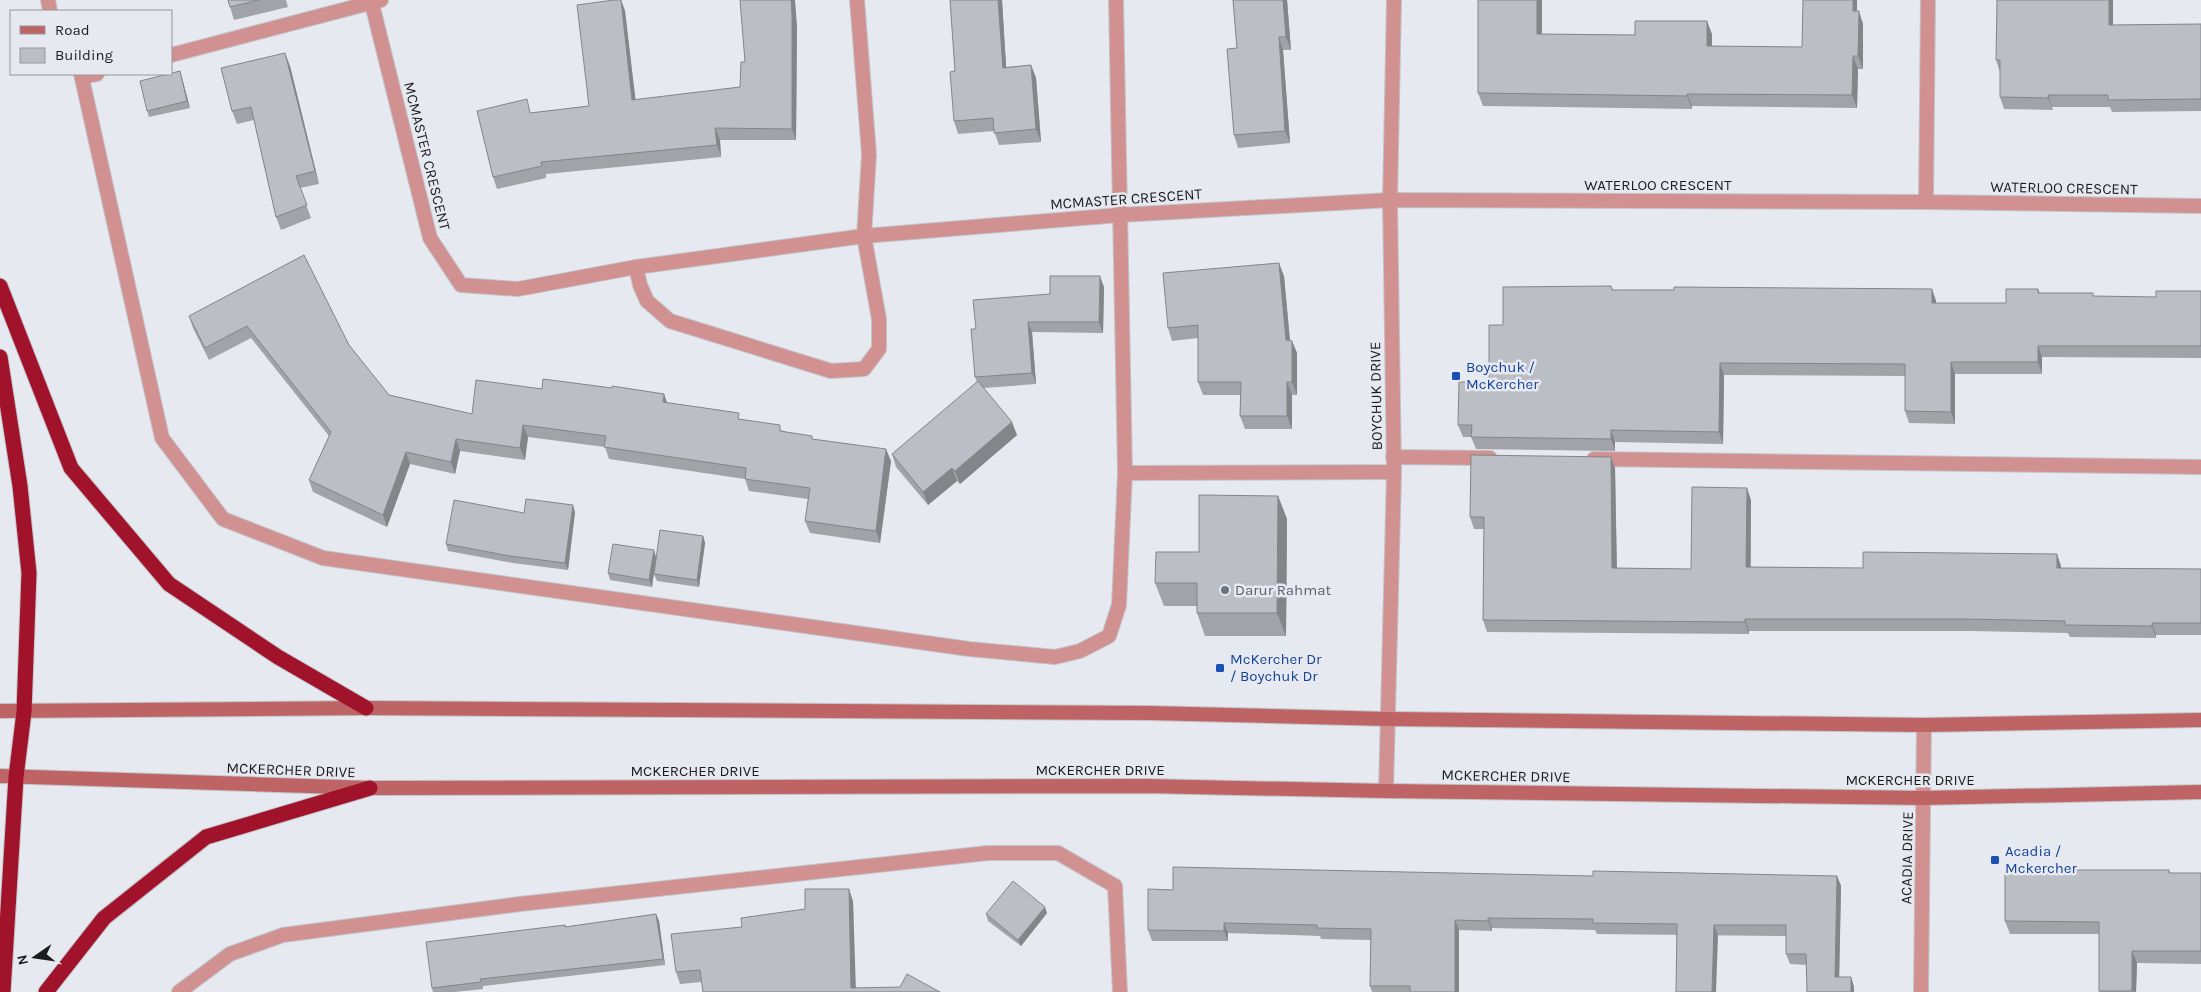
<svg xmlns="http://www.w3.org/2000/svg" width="2201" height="992" font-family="Karla,sans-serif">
  <rect width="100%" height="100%" fill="#e7e9f0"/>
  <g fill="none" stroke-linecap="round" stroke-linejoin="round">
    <defs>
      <path id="service" d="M 48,0 L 50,11
        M 171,55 L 381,0
        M 81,74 L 162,438 L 223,519 L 323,558 L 969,649 L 1055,657 L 1080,651 L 1109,636 L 1119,605 L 1125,473 L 1116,0
        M 83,77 L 97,74
        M 1393,457 L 1490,458
        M 1594,459 L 2201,467
        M 1125,473 L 1394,472
        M 179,992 L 230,954 L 283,935 L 520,904 L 988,853 L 1058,853 L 1115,886 L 1120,992"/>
      <path id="minor" d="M 371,0 L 430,238 L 461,285 L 518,289 L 636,267 L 864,236 L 879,319 L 879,349 L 864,369 L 831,371 L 670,321 L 647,301 L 640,285 L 636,267
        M 857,0 L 869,154 L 864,236 L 1120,215 L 1390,200 L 1926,202 L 2201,206
        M 1926,202 L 1928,0"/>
      <path id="tertiary" d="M 1386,791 L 1394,472 L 1390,200 L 1394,0
        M 1921,992 L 1924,725"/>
      <path id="secondary" d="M 0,711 L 366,708 L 1149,713 L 1388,719 L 1924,725 L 2201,720
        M 0,776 L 370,788 L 1145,786 L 1386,791 L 1924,798 L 2201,792"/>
      <path id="motorway" d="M 0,286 L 71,468 L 169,584 L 278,657 L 366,708
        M 0,357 L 20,486 L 29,573 L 24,712 L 16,777 L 3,992
        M 46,992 L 104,918 L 206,837 L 370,788"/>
    </defs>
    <use href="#service" stroke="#c2c4ca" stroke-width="16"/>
    <use href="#minor" stroke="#c2c4ca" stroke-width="16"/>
    <use href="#tertiary" stroke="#c2c4ca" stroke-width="16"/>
    <use href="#secondary" stroke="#c2c4ca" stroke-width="16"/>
    <use href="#motorway" stroke="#c2c4ca" stroke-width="17"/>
    <use href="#service" stroke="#d09190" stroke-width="14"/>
    <use href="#minor" stroke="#d09190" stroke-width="14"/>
    <use href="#tertiary" stroke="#d09190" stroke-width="14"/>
    <use href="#secondary" stroke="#bf6465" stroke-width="14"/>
    <use href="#motorway" stroke="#a0132b" stroke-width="15"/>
  </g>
  <path fill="#a1a3a9" d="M 228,0 L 286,0 L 288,7 L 234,20 Z
    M 621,0 L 625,11 L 635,100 L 740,87 L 745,62 L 797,26 L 796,140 L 720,140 L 721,157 L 546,174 L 546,178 L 497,189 L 493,177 L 531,113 L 589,106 Z
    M 950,0 L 1002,0 L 1006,67 L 1031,65 L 1036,78 L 1041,142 L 999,145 L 994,131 L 958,134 L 954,121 L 955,71 Z
    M 1233,0 L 1287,0 L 1291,50 L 1283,50 L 1290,143 L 1238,148 L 1234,135 L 1237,48 Z
    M 1857,11 L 1863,24 L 1863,69 L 1858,69 L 1857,108 L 1692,106 L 1692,109 L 1483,106 L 1478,93 L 1542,34 L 1635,35 L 1712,34 L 1712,46 L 1802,47 Z
    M 2201,24 L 2201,111 L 2112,112 L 2110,107 L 2052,107 L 2053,110 L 2004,109 L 2000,97 L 2000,72 L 1996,60 L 2113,25 Z
    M 290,66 L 319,184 L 300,188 L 311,218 L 281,230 L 276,217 L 254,120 L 237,124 L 232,111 Z
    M 180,71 L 190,108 L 149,117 L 147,111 Z
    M 304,255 L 349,345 L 389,395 L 472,414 L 542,389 L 612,388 L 664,394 L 667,403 L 741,419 L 891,461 L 880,543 L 810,533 L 805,521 L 808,499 L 749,491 L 745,479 L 609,459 L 605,447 L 528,437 L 525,460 L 460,451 L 455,474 L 410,464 L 387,527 L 313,492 L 309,480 L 329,436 L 251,338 L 209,360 L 193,328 L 189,316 Z
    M 1284,276 L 1290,340 L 1292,341 L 1297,353 L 1297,395 L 1292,395 L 1292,429 L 1245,429 L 1240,416 L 1240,395 L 1203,395 L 1198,382 L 1198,338 L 1172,341 L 1168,328 Z
    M 1611,286 L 1613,290 L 1932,289 L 1936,301 L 1936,303 L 2006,303 L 2038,289 L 2040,293 L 2094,296 L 2156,297 L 2201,291 L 2201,358 L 2042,357 L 2042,374 L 1955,374 L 1955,424 L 1909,423 L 1905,411 L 1905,376 L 1724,375 L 1723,444 L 1615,442 L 1615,451 L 1476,449 L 1471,437 L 1463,437 L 1458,425 L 1489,382 L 1503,325 Z
    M 1104,287 L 1103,333 L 1032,332 L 1036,384 L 984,388 L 1017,435 L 960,484 L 957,481 L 928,505 L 896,467 L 892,454 L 977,382 L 975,377 L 1050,294 Z
    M 1615,468 L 1617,568 L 1691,569 L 1751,500 L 1751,567 L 1863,568 L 2057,554 L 2061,568 L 2201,569 L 2201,635 L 2156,635 L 2156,638 L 2070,637 L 2068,633 L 1970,631 L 1749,631 L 1749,634 L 1487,632 L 1483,620 L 1484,529 L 1474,529 L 1470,517 Z
    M 1278,496 L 1287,519 L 1286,636 L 1205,636 L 1197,613 L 1197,606 L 1164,606 L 1155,583 Z
    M 575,512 L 568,570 L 513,563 L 448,551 L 446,544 Z
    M 703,536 L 705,543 L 699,587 L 657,581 L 654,574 Z
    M 656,557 L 652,587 L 610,580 L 608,573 Z
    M 2169,870 L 2170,873 L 2201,873 L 2201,964 L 2137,963 L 2136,992 L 2099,992 L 2099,934 L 2010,934 L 2005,921 Z
    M 1593,876 L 1837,876 L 1841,886 L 1839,977 L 1851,977 L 1854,987 L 1854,992 L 1807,992 L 1807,965 L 1790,964 L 1786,954 L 1786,936 L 1597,934 L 1595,930 L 1492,928 L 1492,931 L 1459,930 L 1459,992 L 1372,992 L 1370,986 L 1371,940 L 1321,939 L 1320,936 L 1228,933 L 1228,941 L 1152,941 L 1148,930 L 1173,890 Z
    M 853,901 L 855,988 L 702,982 L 680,984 L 676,972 L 742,927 L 805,909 Z
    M 1047,913 L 1021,946 L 988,921 L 986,914 Z
    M 656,914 L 659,921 L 665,965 L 483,986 L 483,989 L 455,992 L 433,992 L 432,988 L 565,925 L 566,927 Z"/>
  <path fill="#838589" d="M 621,0 L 625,11 L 637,112 L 632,100 Z
    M 791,0 L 795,0 L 797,26 L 796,140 L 792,129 Z
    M 998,0 L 1002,0 L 1007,81 L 1003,68 Z
    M 1283,0 L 1287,0 L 1291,50 L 1286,37 Z
    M 1537,0 L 1542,0 L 1542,47 L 1537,34 Z
    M 1853,0 L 1857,0 L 1857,24 L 1853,11 Z
    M 2109,0 L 2113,0 L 2113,37 L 2109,25 Z
    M 1859,11 L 1863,24 L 1863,69 L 1858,56 Z
    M 1707,21 L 1712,34 L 1712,59 L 1707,46 Z
    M 1279,37 L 1283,50 L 1290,143 L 1285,131 Z
    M 285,53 L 290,66 L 319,184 L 315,171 Z
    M 1853,56 L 1858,69 L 1857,108 L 1852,95 Z
    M 1031,65 L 1036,78 L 1041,142 L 1036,129 Z
    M 180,71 L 182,78 L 190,108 L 187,101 Z
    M 1687,94 L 1692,106 L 1692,109 L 1687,96 Z
    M 2048,95 L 2053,110 L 2048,98 Z
    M 715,128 L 720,140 L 721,157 L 717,145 Z
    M 1279,263 L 1284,276 L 1291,353 L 1286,340 Z
    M 1100,276 L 1104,287 L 1103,333 L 1099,322 Z
    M 1932,289 L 1936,301 L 1936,315 L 1932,303 Z
    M 1028,322 L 1032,332 L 1036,384 L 1032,373 Z
    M 1292,341 L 1297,353 L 1297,395 L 1292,382 Z
    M 2038,346 L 2042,357 L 2042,374 L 2038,362 Z
    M 1951,362 L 1955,374 L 1955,424 L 1951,412 Z
    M 1720,363 L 1724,375 L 1723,444 L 1719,432 Z
    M 1287,382 L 1292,395 L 1292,429 L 1287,416 Z
    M 664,394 L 668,406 L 663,402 Z
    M 1012,422 L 1017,435 L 960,484 L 955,471 Z
    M 523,425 L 528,437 L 525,460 L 520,448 Z
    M 1611,430 L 1615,442 L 1615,451 L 1611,439 Z
    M 456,439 L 460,451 L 455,474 L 451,462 Z
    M 886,449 L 891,461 L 880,543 L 876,531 Z
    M 406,452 L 410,464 L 387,527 L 383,515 Z
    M 1611,457 L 1615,468 L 1617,580 L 1612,568 Z
    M 952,468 L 957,481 L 928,505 L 923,492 Z
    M 1747,488 L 1751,500 L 1750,579 L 1746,567 Z
    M 1278,496 L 1287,519 L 1286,636 L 1277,613 Z
    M 573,505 L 575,512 L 568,570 L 565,563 Z
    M 703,536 L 705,543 L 699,587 L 697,580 Z
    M 654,550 L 656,557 L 652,587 L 649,580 Z
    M 2057,554 L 2061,566 L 2061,580 L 2057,568 Z
    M 1745,619 L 1749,631 L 1749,634 L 1745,622 Z
    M 2152,623 L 2156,635 L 2156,638 L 2152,626 Z
    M 1837,876 L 1841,886 L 1839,988 L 1835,977 Z
    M 849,889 L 853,901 L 856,992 L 851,988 Z
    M 1045,907 L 1047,913 L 1021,946 L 1018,940 Z
    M 656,914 L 659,921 L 665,965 L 663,959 Z
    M 1488,918 L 1492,928 L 1492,931 L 1488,921 Z
    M 1455,920 L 1459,930 L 1459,992 L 1455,992 Z
    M 1224,923 L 1228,933 L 1228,941 L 1224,931 Z
    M 1714,925 L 1718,935 L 1716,992 L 1712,992 Z
    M 2132,951 L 2137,963 L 2136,992 L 2132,991 Z
    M 1851,977 L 1854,987 L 1854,992 L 1851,992 Z"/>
  <path fill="#bbbec4" stroke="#838589" d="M 228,0 L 259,0 L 230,7 Z
    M 614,0 L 621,0 L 632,100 L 740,87 L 741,62 L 745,62 L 740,0 L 791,0 L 792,14 L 792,129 L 715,128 L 717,145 L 541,162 L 542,166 L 493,177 L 477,111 L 527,99 L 530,113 L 589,106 L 577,5 Z
    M 950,0 L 998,0 L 1003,68 L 1031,65 L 1036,129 L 994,133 L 993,118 L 954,121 L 950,72 L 955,71 Z
    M 1233,0 L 1283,0 L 1286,37 L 1279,37 L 1285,131 L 1234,135 L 1227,49 L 1237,48 Z
    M 1478,0 L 1537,0 L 1537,34 L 1635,35 L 1635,21 L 1707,21 L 1707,46 L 1802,47 L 1803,0 L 1853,0 L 1853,11 L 1859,11 L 1858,56 L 1853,56 L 1852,95 L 1687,94 L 1687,96 L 1478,93 Z
    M 1997,0 L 2109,0 L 2109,25 L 2201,24 L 2201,99 L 2108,100 L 2108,95 L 2048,95 L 2048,98 L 2000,97 L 2000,60 L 1996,60 Z
    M 285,53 L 315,171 L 296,176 L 307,205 L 276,217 L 251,107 L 232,111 L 221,68 Z
    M 180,71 L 187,101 L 147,111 L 140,81 Z
    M 304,255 L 349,345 L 389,395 L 472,414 L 476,380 L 542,389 L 543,379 L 612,388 L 612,386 L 664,394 L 663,402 L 739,413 L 738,419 L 780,425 L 780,431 L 812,436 L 812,439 L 886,449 L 876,531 L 805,521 L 810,488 L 745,479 L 746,468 L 604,447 L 606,436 L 523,425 L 520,448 L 456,439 L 451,462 L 406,452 L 383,515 L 309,480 L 331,432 L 247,326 L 205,348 L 189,316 Z
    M 1279,263 L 1286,340 L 1292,341 L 1292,382 L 1287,382 L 1287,416 L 1240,416 L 1241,382 L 1198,382 L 1198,325 L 1168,328 L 1163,273 Z
    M 1050,276 L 1100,276 L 1099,322 L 1028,322 L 1032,373 L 975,377 L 971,329 L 976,329 L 973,300 L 1050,294 Z
    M 1611,286 L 1612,290 L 1674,290 L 1674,287 L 1932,289 L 1932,303 L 2006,303 L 2006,289 L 2038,289 L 2038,293 L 2093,293 L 2093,296 L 2156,297 L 2156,291 L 2201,291 L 2201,346 L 2038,346 L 2038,362 L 1951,362 L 1951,412 L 1905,411 L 1905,364 L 1720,363 L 1719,432 L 1611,430 L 1611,439 L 1471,437 L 1472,425 L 1458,425 L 1459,382 L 1489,382 L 1489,325 L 1503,325 L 1503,287 Z
    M 978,381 L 1012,422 L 955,471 L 952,468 L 923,492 L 892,454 Z
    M 1471,455 L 1611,457 L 1612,568 L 1691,569 L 1692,487 L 1747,488 L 1746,567 L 1863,568 L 1863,552 L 2057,554 L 2057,568 L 2201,569 L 2201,623 L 2152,623 L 2152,626 L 2065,625 L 2065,621 L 1965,619 L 1745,619 L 1745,622 L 1483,620 L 1484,517 L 1470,517 Z
    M 1199,495 L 1278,496 L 1277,613 L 1197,613 L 1197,583 L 1155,583 L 1156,552 L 1199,552 Z
    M 526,499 L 573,505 L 565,563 L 510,556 L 446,544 L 454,500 L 524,513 Z
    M 660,530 L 703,536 L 697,580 L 654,574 Z
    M 613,544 L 654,550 L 649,580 L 608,573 Z
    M 1173,867 L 1593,876 L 1593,871 L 1837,876 L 1835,977 L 1851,977 L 1851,992 L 1807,992 L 1806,954 L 1786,954 L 1786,925 L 1714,925 L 1712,992 L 1676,992 L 1677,924 L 1593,923 L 1593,919 L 1488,918 L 1488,921 L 1455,920 L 1455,992 L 1410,992 L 1410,986 L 1370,986 L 1371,929 L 1317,928 L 1317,925 L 1224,923 L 1224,931 L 1148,930 L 1148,889 L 1173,890 Z
    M 2005,870 L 2169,870 L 2169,873 L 2201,873 L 2201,951 L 2132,951 L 2132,991 L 2099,991 L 2099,922 L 2005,921 Z
    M 1013,881 L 1045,907 L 1018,940 L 986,914 Z
    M 805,889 L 849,889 L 851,988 L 900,987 L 907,974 L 940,992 L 703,992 L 700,970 L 676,972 L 671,934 L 742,927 L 741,918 L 805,909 Z
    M 656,914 L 663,959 L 480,979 L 481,982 L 432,988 L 426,942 L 565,925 L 565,927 Z"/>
  <g fill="#1a4fb4" stroke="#e7e9f0" stroke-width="2">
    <rect x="1451" y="371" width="10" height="10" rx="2.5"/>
    <rect x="1215" y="663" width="10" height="10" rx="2.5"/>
    <rect x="1990" y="855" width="10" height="10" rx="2.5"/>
  </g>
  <circle fill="#6b7280" stroke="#e7e9f0" stroke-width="2" cx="1225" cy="590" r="5"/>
  <g text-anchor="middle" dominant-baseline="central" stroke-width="5" stroke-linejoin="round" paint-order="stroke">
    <g font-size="15" fill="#1b1c1e" stroke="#e7e9f0">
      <text transform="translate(427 156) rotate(76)">MCMASTER CRESCENT</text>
      <text x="1658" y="185">WATERLOO CRESCENT</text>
      <text transform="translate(2064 188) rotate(1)">WATERLOO CRESCENT</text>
      <text transform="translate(1126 199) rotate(-4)">MCMASTER CRESCENT</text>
      <text transform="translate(1376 396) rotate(-91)">BOYCHUK DRIVE</text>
      <text transform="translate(291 770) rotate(2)">MCKERCHER DRIVE</text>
      <text x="1100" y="770">MCKERCHER DRIVE</text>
      <text x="695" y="771">MCKERCHER DRIVE</text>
      <text transform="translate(1506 776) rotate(1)">MCKERCHER DRIVE</text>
      <text x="1910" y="780">MCKERCHER DRIVE</text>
      <text transform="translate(1907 858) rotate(-89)">ACADIA DRIVE</text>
    </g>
    <g font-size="15" fill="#164399" stroke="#e7e9f0" text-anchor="start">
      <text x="1466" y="367">Boychuk /<tspan x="1466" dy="17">McKercher</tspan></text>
      <text x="1230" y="659">McKercher Dr<tspan x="1230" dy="17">/ Boychuk Dr</tspan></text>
      <text x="2005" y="851">Acadia /<tspan x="2005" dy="17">Mckercher</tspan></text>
    </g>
    <g font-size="15" fill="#5b616d" stroke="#e7e9f0" text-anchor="start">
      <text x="1235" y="590">Darur Rahmat</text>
    </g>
  </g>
  <rect x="10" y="10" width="162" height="65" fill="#e7e9f0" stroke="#95979c"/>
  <rect x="20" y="26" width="25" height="8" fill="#bf6465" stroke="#95979c"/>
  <text x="55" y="35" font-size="15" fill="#1b1c1e">Road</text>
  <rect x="20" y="48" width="25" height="15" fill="#bbbec4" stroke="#95979c"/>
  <text x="55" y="60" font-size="15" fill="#1b1c1e">Building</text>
  <g transform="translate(35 957) rotate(257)" stroke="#e7e9f0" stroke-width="4" paint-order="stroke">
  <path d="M0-4L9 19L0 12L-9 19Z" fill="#1b1c1e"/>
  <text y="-8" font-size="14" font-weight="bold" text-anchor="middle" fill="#1b1c1e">N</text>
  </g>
</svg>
